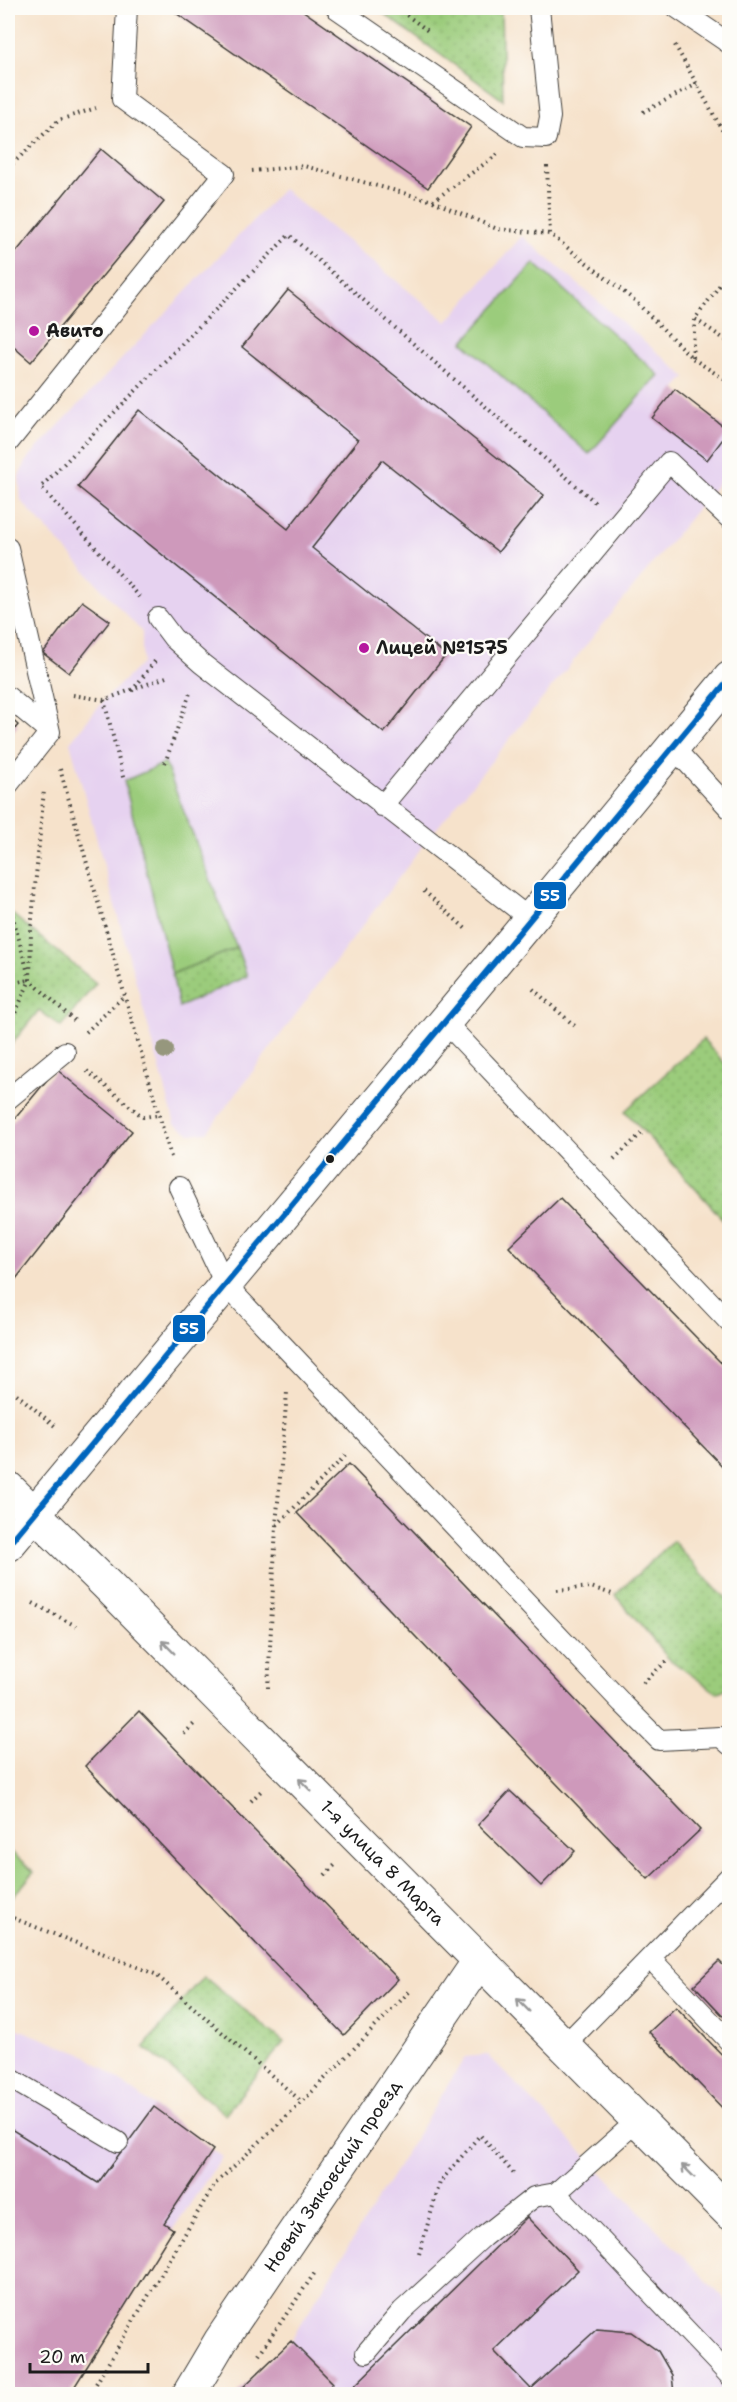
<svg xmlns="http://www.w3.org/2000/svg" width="737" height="2402" font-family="'Shantell Sans',sans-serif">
  <defs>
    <pattern id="park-dots" width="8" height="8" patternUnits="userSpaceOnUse" patternTransform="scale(1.5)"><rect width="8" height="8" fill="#9bcc7b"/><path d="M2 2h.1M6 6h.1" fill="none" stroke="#85af6a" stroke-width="1.8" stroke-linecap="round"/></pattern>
  </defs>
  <rect width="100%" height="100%" fill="#fdfcf7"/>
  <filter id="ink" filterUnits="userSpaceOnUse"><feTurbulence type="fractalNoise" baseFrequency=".0167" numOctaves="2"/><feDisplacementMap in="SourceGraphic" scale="12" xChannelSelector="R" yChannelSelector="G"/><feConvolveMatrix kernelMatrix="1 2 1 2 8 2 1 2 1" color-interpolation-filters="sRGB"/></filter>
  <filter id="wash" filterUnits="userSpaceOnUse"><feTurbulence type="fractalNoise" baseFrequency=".008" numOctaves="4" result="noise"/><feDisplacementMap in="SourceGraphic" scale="24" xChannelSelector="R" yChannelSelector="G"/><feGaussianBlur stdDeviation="1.35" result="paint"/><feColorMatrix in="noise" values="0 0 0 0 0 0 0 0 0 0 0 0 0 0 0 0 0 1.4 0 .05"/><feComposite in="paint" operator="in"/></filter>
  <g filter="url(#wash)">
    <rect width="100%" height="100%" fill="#f6e2cb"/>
    <path fill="#e6d2f0" d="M 283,189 L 447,322 L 522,236 L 686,377 L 675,389 L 729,432 L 729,470 L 428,839 L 207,1132 L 191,1134 L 175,1124 L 70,742 L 104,700 L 142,663 L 142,632 L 21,501 L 19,476 L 28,458 Z
      M 8,2025 L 87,2056 L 222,2157 L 173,2229 L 70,2394 L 8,2394 Z
      M 488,2055 L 729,2304 L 729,2394 L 236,2394 L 291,2340 L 465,2057 Z"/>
    <path fill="#9bcc7b" stroke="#5c744c" stroke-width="1.5" d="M 534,263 L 659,375 L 589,454 L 463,342 Z
      M 165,763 L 237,948 L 172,974 L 124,781 Z
      M 8,1849 L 34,1872 L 8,1903 Z"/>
    <path fill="url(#park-dots)" stroke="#5c744c" stroke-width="1.5" d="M 376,8 L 501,8 L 503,100 Z
      M 12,914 L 96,983 L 61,1027 L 39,1010 L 11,1045 L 8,1042 L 8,919 Z
      M 237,948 L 247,976 L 179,1007 L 172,974 Z
      M 703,1039 L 729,1068 L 729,1226 L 625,1111 Z
      M 673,1541 L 716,1589 L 729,1600 L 729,1687 L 717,1693 L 669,1659 L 615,1595 Z
      M 203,1976 L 284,2042 L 225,2114 L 144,2047 Z"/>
    <g id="blocks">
      <path fill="#ce99bb" d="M 179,8 L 299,8 L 471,127 L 428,188 L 176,13 Z
        M 101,149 L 164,202 L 31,362 L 8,342 L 8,262 Z
        M 288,290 L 544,495 L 498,552 L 382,460 L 312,548 L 446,655 L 384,733 L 78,487 L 139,410 L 288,529 L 358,440 L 242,347 Z
        M 675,389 L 729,431 L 707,460 L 652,418 Z
        M 82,601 L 110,621 L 69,673 L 43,653 Z
        M 8,716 L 18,725 L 8,738 Z
        M 56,1069 L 132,1131 L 8,1289 L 8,1161 L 11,1157 L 8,1155 L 8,1127 Z
        M 560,1198 L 730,1372 L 730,1474 L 509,1247 Z
        M 349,1464 L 700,1830 L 648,1879 L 297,1513 Z
        M 139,1711 L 398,1979 L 344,2035 L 85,1766 Z
        M 510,1791 L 575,1851 L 541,1886 L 478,1825 Z
        M 719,1961 L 730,1972 L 730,2023 L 694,1985 Z
        M 676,2007 L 730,2063 L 730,2116 L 649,2032 Z
        M 154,2107 L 213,2150 L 164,2223 L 173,2229 L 70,2394 L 8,2394 L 8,2127 L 98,2183 Z
        M 527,2217 L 578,2270 L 494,2351 L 531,2389 L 597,2329 L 631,2332 L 658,2351 L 672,2375 L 674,2394 L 457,2394 L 455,2393 L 454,2394 L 346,2394 Z
        M 291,2341 L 333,2383 L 321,2394 L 236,2394 Z"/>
    </g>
  </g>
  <g filter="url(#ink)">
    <use href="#blocks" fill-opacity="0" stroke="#3d3a36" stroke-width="1.5"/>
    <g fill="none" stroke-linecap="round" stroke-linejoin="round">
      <defs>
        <path id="service" d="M 336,8 L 523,137 L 546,138 L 550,117 L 539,8
          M 677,8 L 730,44
          M 8,443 L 224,174 L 122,99 L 127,8
          M 8,548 L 50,732
          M 158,618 L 173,638 L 201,663 L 530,919
          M 8,697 L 50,732
          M 672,746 L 730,809
          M 8,785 L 50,732
          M 382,806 L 669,462 L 730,519
          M 445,1022 L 730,1323
          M 8,1099 L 65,1052
          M 179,1187 L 225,1284 L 622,1703 L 659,1740 L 721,1737 L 730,1745
          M 650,1958 L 730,2042
          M 564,2046 L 730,1876
          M 8,2077 L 118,2142
          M 556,2193 L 730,2376
          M 366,2353 L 402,2311 L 483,2237 L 534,2197 L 556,2193 L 638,2120"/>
        <g id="minor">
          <path id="s1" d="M 8,1488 L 106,1584 L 730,2213"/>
          <path id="s2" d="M 189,2394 L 221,2340 L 479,1961"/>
        </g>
        <path id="tertiary" d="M 8,1545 L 498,958 L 730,678"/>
      </defs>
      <use href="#service" stroke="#3d3a36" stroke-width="22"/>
      <use href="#minor" stroke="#3d3a36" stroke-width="35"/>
      <use href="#tertiary" stroke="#3d3a36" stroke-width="35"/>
      <path stroke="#3d3a36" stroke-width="4" stroke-dasharray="1.5 4.5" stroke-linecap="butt" d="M 397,8 L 428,31
        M 675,45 L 725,135 L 730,162
        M 643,112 L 697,84
        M 547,166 L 550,234 L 634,300 L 692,358 L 730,383
        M 8,168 L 59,120 L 96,108
        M 252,171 L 304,166 L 433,201 L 498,154
        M 433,201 L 497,229 L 550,234
        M 730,271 L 695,319 L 730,343
        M 692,357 L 695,320
        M 140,597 L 41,487 L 289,235 L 597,504
        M 132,691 L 155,661
        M 73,695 L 104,700 L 169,676
        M 104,700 L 124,781
        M 165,763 L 190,693
        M 60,769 L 171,1157
        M 424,891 L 467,930
        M 8,911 L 12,914 L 30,980 L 77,1023
        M 8,984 L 29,980
        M 533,989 L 577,1028
        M 8,1029 L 30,980 L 31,930 L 44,790
        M 86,1032 L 125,995
        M 87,1071 L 143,1117 L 159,1115
        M 614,1159 L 644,1131
        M 12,1390 L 57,1428
        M 277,1525 L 346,1455
        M 557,1590 L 591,1587 L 615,1595
        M 33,1603 L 76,1626
        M 643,1683 L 669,1659
        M 268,1688 L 276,1526 L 287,1392
        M 184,1734 L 194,1724
        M 251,1801 L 261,1791
        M 325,1875 L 335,1865
        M 8,1916 L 155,1974 L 302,2102
        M 419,2254 L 440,2182 L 480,2135 L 514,2174
        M 259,2354 L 316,2271
        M 90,2394 L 214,2185 L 302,2102 L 412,1989"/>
      <use href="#service" stroke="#fff" stroke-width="20"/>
      <use href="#minor" stroke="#fff" stroke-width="33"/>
      <use href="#tertiary" stroke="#fff" stroke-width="33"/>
      <defs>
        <path id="bus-1" d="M 8,1545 L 498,958 L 730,678"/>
      </defs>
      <use href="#bus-1" stroke="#fdfcf7" stroke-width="10"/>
      <use href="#bus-1" stroke="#0065bd" stroke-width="6"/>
    </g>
    <circle fill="#96977d" cx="165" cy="1050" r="9"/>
    <defs><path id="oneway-shaft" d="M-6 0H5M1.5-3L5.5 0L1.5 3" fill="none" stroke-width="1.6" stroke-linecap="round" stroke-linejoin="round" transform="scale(1.5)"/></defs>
    <g stroke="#999">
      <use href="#oneway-shaft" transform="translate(168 1647) rotate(-135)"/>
      <use href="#oneway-shaft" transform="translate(305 1785) rotate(-135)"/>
      <use href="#oneway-shaft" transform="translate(523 2005) rotate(-135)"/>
      <use href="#oneway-shaft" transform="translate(688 2171) rotate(-135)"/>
    </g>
  </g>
  <g fill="#b5179e" stroke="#fdfcf7" stroke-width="2">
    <circle cx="34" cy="331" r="6"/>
    <circle cx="364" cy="648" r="6"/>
  </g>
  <circle fill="#1c1c1c" stroke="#fdfcf7" stroke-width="2" cx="330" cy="1159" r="5"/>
  <g text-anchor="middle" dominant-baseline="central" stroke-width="4.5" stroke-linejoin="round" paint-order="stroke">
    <g font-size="18" font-weight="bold" fill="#1c1c1c" stroke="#fdfcf7" text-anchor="start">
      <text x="46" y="331">Авито</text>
      <text x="376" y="648">Лицей №1575</text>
    </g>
    <g font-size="18" fill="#1c1c1c" stroke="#fdfcf7">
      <text stroke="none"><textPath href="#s1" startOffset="530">1-я улица 8 Марта</textPath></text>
      <text stroke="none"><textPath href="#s2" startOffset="261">Новый Зыковский проезд</textPath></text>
    </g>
  </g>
  <g stroke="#fdfcf7" stroke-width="2">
    <rect x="533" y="881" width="34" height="29" rx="6" fill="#0065bd"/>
    <rect x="172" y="1314" width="34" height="29" rx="6" fill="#0065bd"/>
  </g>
  <g font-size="16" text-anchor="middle" font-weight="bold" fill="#fff">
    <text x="550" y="901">55</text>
    <text x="189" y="1334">55</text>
  </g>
  <rect width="737" height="2402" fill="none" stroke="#fdfcf7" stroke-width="30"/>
  <path d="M30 2363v9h118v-9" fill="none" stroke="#1c1c1c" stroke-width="3"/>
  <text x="39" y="2363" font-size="18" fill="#1c1c1c" stroke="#fdfcf7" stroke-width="4.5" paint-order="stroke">20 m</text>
</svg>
